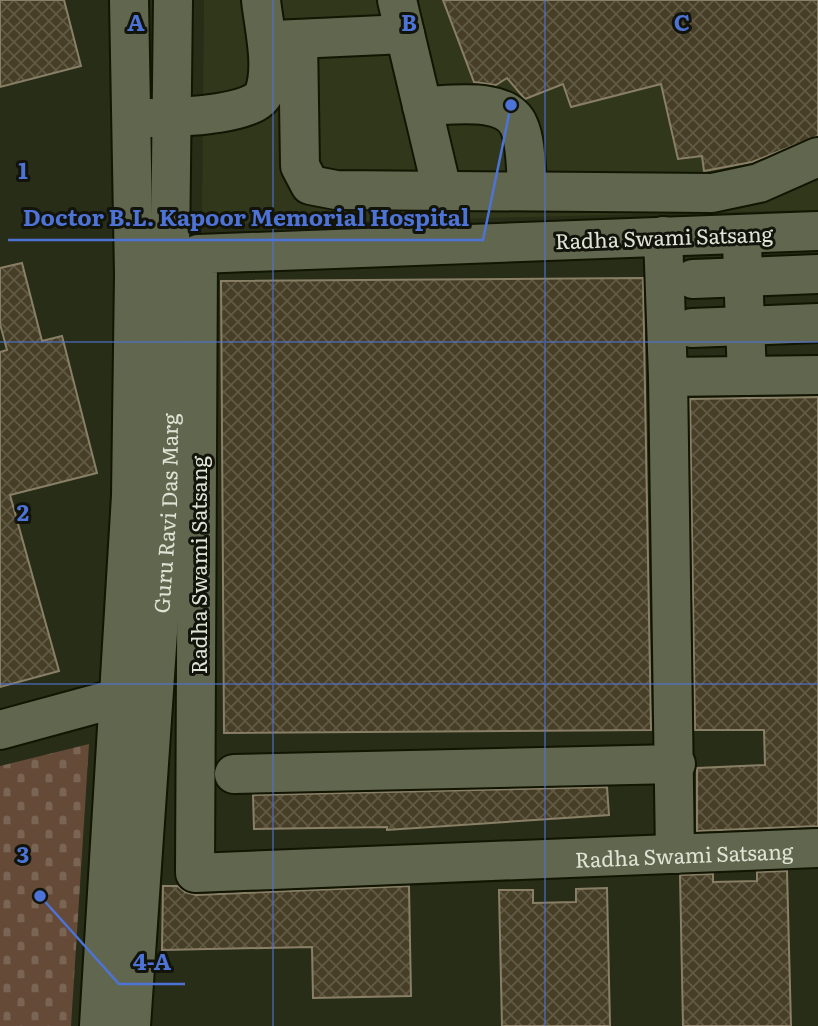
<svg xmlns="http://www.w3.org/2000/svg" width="818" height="1026" font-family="Literata,serif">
  <defs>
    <pattern id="cemetery-stones" width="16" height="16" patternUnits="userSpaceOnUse" patternTransform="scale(1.75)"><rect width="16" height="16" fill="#644a37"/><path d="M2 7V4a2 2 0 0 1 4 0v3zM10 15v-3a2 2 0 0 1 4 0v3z" fill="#7a6453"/></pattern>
    <pattern id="building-cross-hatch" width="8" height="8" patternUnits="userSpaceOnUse" patternTransform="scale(1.75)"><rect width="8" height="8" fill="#473e27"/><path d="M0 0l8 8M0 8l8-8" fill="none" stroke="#615a45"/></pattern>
  </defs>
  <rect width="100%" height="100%" fill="#282d17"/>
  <path fill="#31371a" d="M 204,0 L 818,0 L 818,210 L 202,225 Z"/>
  <path fill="url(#cemetery-stones)" d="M 89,744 L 71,1026 L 0,1026 L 0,766 Z"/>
  <path fill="url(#building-cross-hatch)" stroke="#897f66" stroke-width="2" d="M 0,0 L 64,0 L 81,66 L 0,87 Z
    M 443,0 L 818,0 L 818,136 L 752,162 L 704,171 L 702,156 L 678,159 L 661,84 L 571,107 L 563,84 L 525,99 L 507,78 L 496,85 L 474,82 Z
    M 22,263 L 42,341 L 62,336 L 97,473 L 10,495 L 59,671 L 0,687 L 0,352 L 7,350 L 0,324 L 0,268 Z
    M 643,278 L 651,730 L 224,733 L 221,281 Z
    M 818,397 L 818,826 L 697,831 L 697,768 L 765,765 L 764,730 L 695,730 L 690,399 Z
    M 607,787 L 609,815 L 387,830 L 387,827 L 254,829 L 253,795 Z
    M 787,871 L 791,1026 L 683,1026 L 680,875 L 713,874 L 713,882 L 757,881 L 757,872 Z
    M 163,886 L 178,886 L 185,892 L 196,895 L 409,886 L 411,996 L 313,998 L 312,947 L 162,950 Z
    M 607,888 L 610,1026 L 502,1026 L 499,890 L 533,890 L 533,903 L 576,902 L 576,889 Z"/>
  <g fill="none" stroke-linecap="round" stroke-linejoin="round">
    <defs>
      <g id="minor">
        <path d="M 397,0 L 442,190"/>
        <path d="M 298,39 L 300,166 L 310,185 L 336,190 L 712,193 L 759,183 L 818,157"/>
        <path d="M 274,40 L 405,34"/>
        <path d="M 422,106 C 449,106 506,95 519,126 C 527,144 525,172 528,191"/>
        <path d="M 150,118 C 174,117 255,116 264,93 C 274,66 264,28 261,0"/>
        <path id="s1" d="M 818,231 L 198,254 L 195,873 L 818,848"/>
        <path d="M 663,236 L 668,377 L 818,375"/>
        <path d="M 742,244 L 747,376"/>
        <path d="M 693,279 L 818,274"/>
        <path d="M 692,328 L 818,323"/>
        <path d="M 668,377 L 675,854"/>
        <path d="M 0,730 L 121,697"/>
        <path d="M 234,774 L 676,764"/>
        <path d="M 99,1026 L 131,496 L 134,274 L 129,0"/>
        <path id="s2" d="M 131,1026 L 167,501 L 173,0"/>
      </g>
    </defs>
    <use href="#minor" stroke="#111502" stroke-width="42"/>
    <use href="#minor" stroke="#61674e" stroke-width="38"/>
  </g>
  <path fill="none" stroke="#4e73d7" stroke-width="2" stroke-opacity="0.55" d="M 273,0 L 273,1026M 545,0 L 545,1026M 0,342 L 818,342M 0,684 L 818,684"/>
  <g text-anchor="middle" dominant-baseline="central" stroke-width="6" stroke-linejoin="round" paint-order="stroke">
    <g font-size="21" fill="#dfe3d5" stroke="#12140b">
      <text transform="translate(664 236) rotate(-2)">Radha Swami Satsang</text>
      <text stroke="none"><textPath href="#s2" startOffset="514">Guru Ravi Das Marg</textPath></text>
      <text transform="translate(197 565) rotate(-90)">Radha Swami Satsang</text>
      <text stroke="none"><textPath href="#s1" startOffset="1729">Radha Swami Satsang</textPath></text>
    </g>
  </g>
  <g font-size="23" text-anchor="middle" font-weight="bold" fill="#4e73d7" stroke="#12140b" stroke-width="6" stroke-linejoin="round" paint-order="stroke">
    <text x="136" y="31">A</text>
    <text x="409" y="31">B</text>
    <text x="682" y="31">C</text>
    <text x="23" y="179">1</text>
    <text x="23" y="521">2</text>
    <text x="23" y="863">3</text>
  </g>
  <path fill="none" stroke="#4e73d7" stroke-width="2.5" d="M511 105L483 240H8M40 896L119 984H185"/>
  <g fill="#4e73d7" stroke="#12140b" stroke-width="2.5">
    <circle cx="511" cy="105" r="7"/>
    <circle cx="40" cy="896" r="7"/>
  </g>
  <g font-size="23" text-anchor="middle" font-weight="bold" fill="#4e73d7" stroke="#12140b" stroke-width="6" stroke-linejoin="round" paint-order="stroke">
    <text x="246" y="226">Doctor B.L. Kapoor Memorial Hospital</text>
    <text x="152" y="970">4-A</text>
  </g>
</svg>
